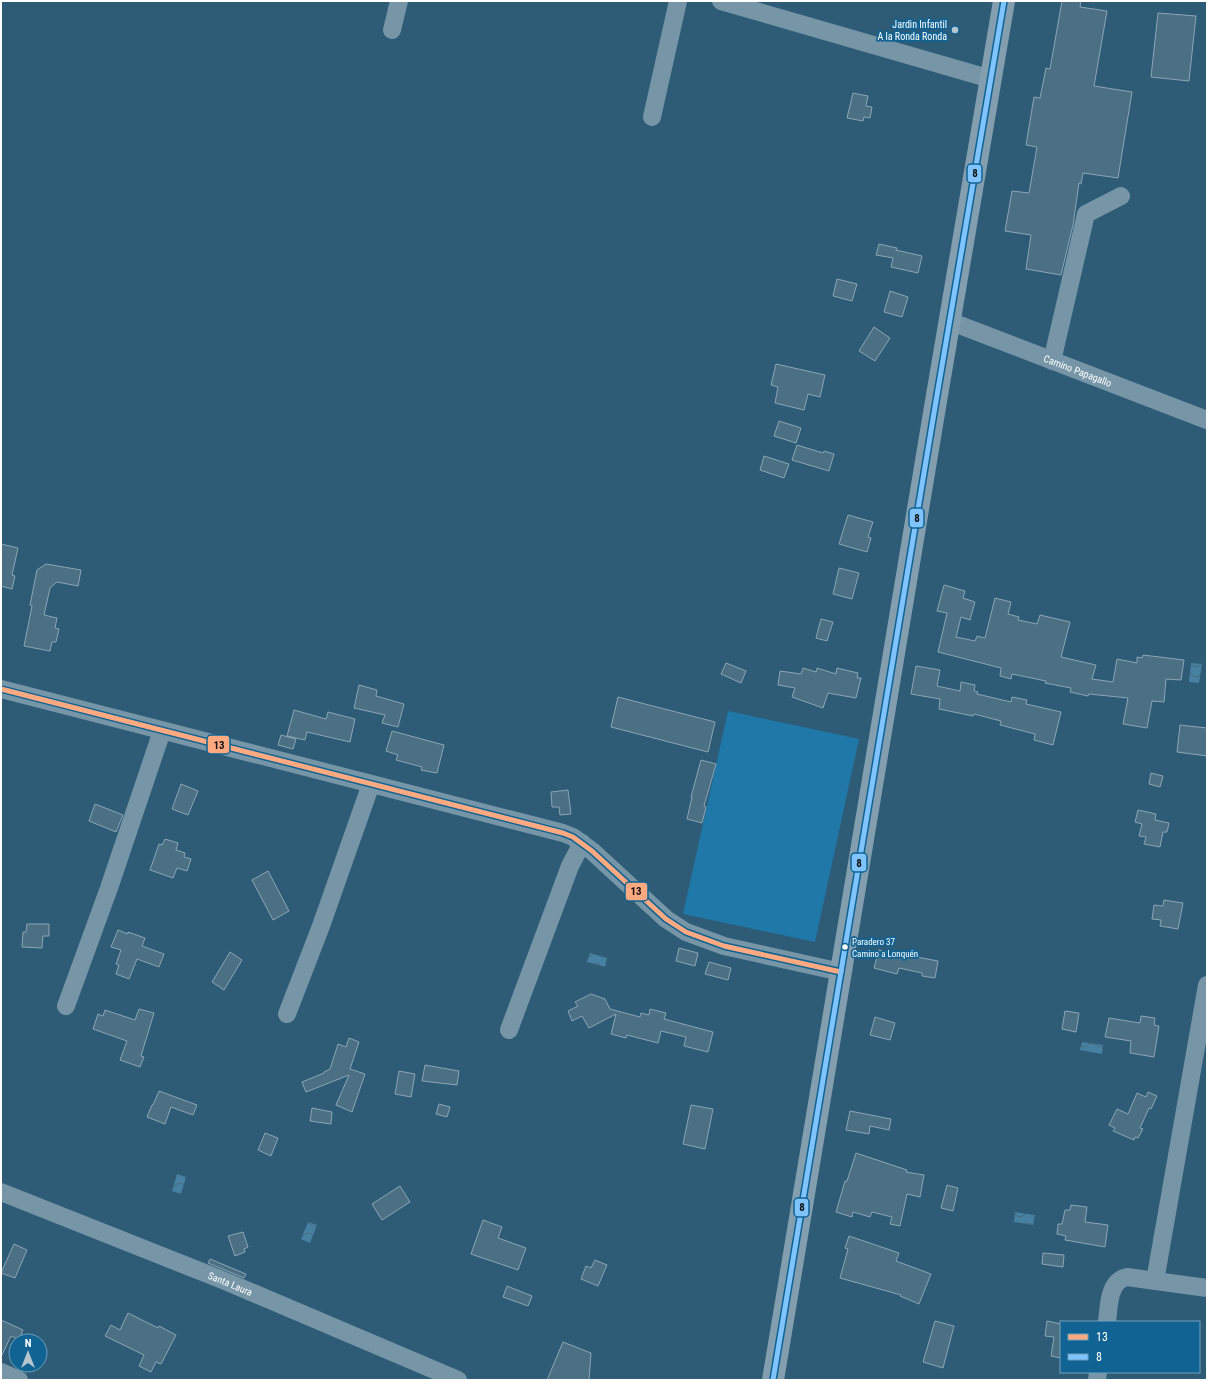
<svg xmlns="http://www.w3.org/2000/svg" width="1208" height="1381" font-family="'Roboto Condensed',sans-serif">
  <defs>
    <pattern id="water-waves" width="16" height="10" patternUnits="userSpaceOnUse"><rect width="16" height="10" fill="#4781a2"/><path d="M0 5q4-4 8 0t8 0" fill="none" stroke="#49697b"/></pattern>
  </defs>
  <rect width="100%" height="100%" fill="#2e5b75"/>
  <path fill="#2078a9" d="M 728,711 L 859,739 L 815,942 L 683,914 Z"/>
  <path fill="url(#water-waves)" d="M 1191,663 L 1202,664 L 1199,683 L 1189,682 Z
    M 590,953 L 607,958 L 605,967 L 587,962 Z
    M 1082,1042 L 1103,1045 L 1102,1054 L 1080,1050 Z
    M 177,1174 L 186,1177 L 181,1194 L 172,1191 Z
    M 1015,1212 L 1035,1215 L 1033,1225 L 1014,1222 Z
    M 308,1222 L 317,1225 L 310,1243 L 301,1239 Z"/>
  <path fill="#4b7084" stroke="#8ba6b6" d="M 1062,1 L 1081,1 L 1080,7 L 1107,11 L 1094,86 L 1132,92 L 1118,178 L 1083,173 L 1081,184 L 1079,183 L 1073,225 L 1061,275 L 1026,269 L 1031,235 L 1005,231 L 1012,191 L 1029,193 L 1037,147 L 1026,145 L 1034,97 L 1040,98 L 1046,68 L 1050,69 Z
    M 1158,13 L 1196,16 L 1189,81 L 1151,77 Z
    M 853,93 L 868,96 L 866,106 L 872,107 L 870,118 L 864,117 L 863,121 L 847,118 Z
    M 879,244 L 897,248 L 896,250 L 922,256 L 918,273 L 891,267 L 893,258 L 876,255 Z
    M 837,279 L 857,284 L 852,301 L 833,296 Z
    M 890,291 L 908,297 L 902,317 L 884,312 Z
    M 874,327 L 890,338 L 875,361 L 859,351 Z
    M 776,364 L 825,375 L 820,397 L 808,394 L 804,410 L 775,403 L 778,387 L 771,385 Z
    M 779,421 L 801,428 L 796,443 L 774,436 Z
    M 797,445 L 823,453 L 824,451 L 834,454 L 829,471 L 792,460 Z
    M 764,456 L 789,464 L 784,478 L 760,470 Z
    M 848,515 L 873,522 L 868,537 L 871,538 L 867,552 L 839,544 Z
    M 1,544 L 18,548 L 12,575 L 15,576 L 12,589 L 1,586 Z
    M 46,564 L 81,570 L 78,586 L 57,582 L 50,588 L 44,615 L 57,618 L 55,628 L 59,629 L 56,642 L 52,642 L 50,651 L 24,646 L 32,606 L 30,605 L 37,570 Z
    M 839,568 L 859,573 L 852,599 L 833,594 Z
    M 944,585 L 965,591 L 963,598 L 975,602 L 970,620 L 961,617 L 956,637 L 975,641 L 977,636 L 985,638 L 995,598 L 1011,602 L 1008,614 L 1019,617 L 1018,620 L 1037,624 L 1040,615 L 1070,622 L 1061,657 L 1096,665 L 1092,679 L 1113,682 L 1117,659 L 1137,663 L 1137,657 L 1142,658 L 1143,655 L 1184,660 L 1181,680 L 1166,679 L 1164,702 L 1152,701 L 1147,728 L 1123,724 L 1128,698 L 1089,694 L 1088,696 L 1070,692 L 1071,688 L 1045,683 L 1046,681 L 1012,674 L 1011,679 L 1000,676 L 1001,668 L 997,667 L 938,652 L 947,613 L 937,611 Z
    M 821,619 L 833,622 L 827,641 L 816,638 Z
    M 726,663 L 746,671 L 741,683 L 721,674 Z
    M 916,666 L 940,670 L 937,686 L 960,691 L 961,682 L 975,685 L 974,691 L 978,692 L 977,694 L 1011,702 L 1012,697 L 1027,700 L 1026,704 L 1061,712 L 1053,745 L 1034,740 L 1035,734 L 1000,725 L 1001,721 L 974,714 L 973,716 L 939,709 L 940,699 L 911,694 Z
    M 803,668 L 816,672 L 817,668 L 836,674 L 837,668 L 858,673 L 857,678 L 861,678 L 856,698 L 828,693 L 823,708 L 792,697 L 795,688 L 778,685 L 780,671 L 801,674 Z
    M 359,685 L 377,690 L 376,696 L 404,704 L 398,727 L 382,723 L 385,715 L 354,708 Z
    M 618,697 L 715,722 L 708,752 L 611,727 Z
    M 294,710 L 326,719 L 328,712 L 355,719 L 350,742 L 307,732 L 305,740 L 287,736 Z
    M 1180,725 L 1207,728 L 1207,756 L 1177,752 Z
    M 392,731 L 444,745 L 437,773 L 421,770 L 422,767 L 396,760 L 398,755 L 386,751 Z
    M 281,735 L 296,739 L 293,749 L 278,745 Z
    M 701,760 L 716,764 L 704,806 L 706,807 L 702,823 L 687,819 L 692,797 L 691,797 Z
    M 1151,773 L 1163,776 L 1160,787 L 1149,784 Z
    M 181,784 L 198,791 L 188,815 L 172,809 Z
    M 568,790 L 571,814 L 560,815 L 559,807 L 552,807 L 551,792 Z
    M 95,804 L 123,815 L 116,832 L 89,821 Z
    M 1138,810 L 1156,814 L 1155,820 L 1169,823 L 1167,832 L 1163,832 L 1160,847 L 1144,844 L 1146,837 L 1139,836 L 1142,824 L 1135,822 Z
    M 165,839 L 178,843 L 176,850 L 185,853 L 184,857 L 191,859 L 187,871 L 177,868 L 173,878 L 150,870 L 159,844 L 162,845 Z
    M 268,871 L 289,911 L 273,920 L 252,880 Z
    M 1164,900 L 1183,903 L 1178,929 L 1160,926 L 1161,920 L 1152,919 L 1154,905 L 1163,906 Z
    M 27,924 L 49,924 L 49,936 L 43,936 L 42,948 L 22,947 L 23,932 L 26,932 Z
    M 118,930 L 128,934 L 128,932 L 145,938 L 142,946 L 164,954 L 159,967 L 137,959 L 129,979 L 116,974 L 119,965 L 116,964 L 121,950 L 111,947 Z
    M 679,948 L 698,953 L 695,966 L 676,961 Z
    M 879,950 L 900,956 L 901,954 L 938,961 L 935,978 L 922,976 L 922,973 L 899,968 L 897,974 L 874,968 Z
    M 230,952 L 242,960 L 224,990 L 212,982 Z
    M 709,962 L 731,968 L 728,980 L 705,974 Z
    M 591,994 L 605,999 L 610,1009 L 640,1017 L 641,1013 L 649,1015 L 650,1009 L 666,1013 L 664,1019 L 713,1032 L 708,1052 L 684,1046 L 686,1037 L 661,1031 L 658,1043 L 627,1035 L 626,1038 L 611,1034 L 616,1014 L 589,1028 L 582,1016 L 572,1021 L 568,1011 L 578,1006 L 575,1002 Z
    M 139,1009 L 154,1013 L 141,1056 L 144,1057 L 140,1067 L 120,1060 L 127,1041 L 93,1029 L 98,1014 L 103,1016 L 105,1010 L 135,1020 Z
    M 1065,1011 L 1079,1013 L 1076,1032 L 1062,1029 Z
    M 1141,1016 L 1155,1018 L 1154,1025 L 1159,1026 L 1154,1057 L 1130,1053 L 1131,1041 L 1105,1037 L 1109,1018 L 1140,1023 Z
    M 875,1017 L 895,1023 L 890,1040 L 870,1035 Z
    M 349,1038 L 359,1042 L 350,1069 L 365,1074 L 352,1112 L 336,1105 L 349,1075 L 306,1092 L 302,1082 L 324,1073 L 324,1072 L 330,1069 L 338,1044 L 346,1047 Z
    M 425,1065 L 459,1071 L 457,1085 L 422,1081 Z
    M 399,1071 L 415,1074 L 411,1097 L 395,1094 Z
    M 159,1091 L 197,1105 L 193,1115 L 171,1107 L 165,1124 L 147,1117 L 152,1105 L 153,1105 Z
    M 1148,1092 L 1157,1096 L 1151,1109 L 1149,1108 L 1140,1128 L 1143,1129 L 1138,1138 L 1135,1137 L 1134,1140 L 1113,1131 L 1115,1128 L 1109,1125 L 1117,1109 L 1128,1114 L 1137,1093 L 1146,1097 Z
    M 439,1104 L 450,1107 L 447,1117 L 436,1114 Z
    M 691,1105 L 713,1109 L 705,1149 L 683,1144 Z
    M 312,1108 L 332,1112 L 331,1124 L 310,1121 Z
    M 850,1111 L 891,1119 L 889,1130 L 870,1126 L 869,1134 L 846,1130 Z
    M 265,1133 L 278,1138 L 271,1156 L 258,1150 Z
    M 856,1153 L 907,1170 L 906,1172 L 924,1175 L 920,1197 L 907,1194 L 900,1226 L 890,1224 L 892,1217 L 872,1212 L 870,1217 L 853,1212 L 852,1217 L 836,1212 L 845,1181 L 847,1181 Z
    M 947,1185 L 958,1188 L 953,1211 L 941,1208 Z
    M 400,1186 L 410,1202 L 382,1220 L 372,1204 Z
    M 1071,1205 L 1087,1207 L 1085,1222 L 1108,1225 L 1105,1247 L 1065,1240 L 1066,1236 L 1057,1234 L 1058,1224 L 1062,1224 L 1065,1210 L 1070,1210 Z
    M 483,1220 L 502,1227 L 498,1238 L 526,1248 L 518,1270 L 471,1254 Z
    M 243,1232 L 248,1247 L 244,1249 L 245,1252 L 235,1256 L 228,1236 Z
    M 849,1236 L 899,1253 L 896,1261 L 931,1274 L 919,1304 L 900,1296 L 901,1295 L 840,1278 L 848,1249 L 845,1248 Z
    M 14,1244 L 27,1250 L 15,1278 L 1,1273 Z
    M 1043,1253 L 1064,1255 L 1063,1267 L 1042,1264 Z
    M 210,1259 L 246,1274 L 244,1278 L 208,1263 Z
    M 595,1260 L 607,1265 L 598,1286 L 581,1279 L 586,1266 L 591,1268 Z
    M 507,1286 L 532,1296 L 528,1306 L 503,1297 Z
    M 128,1313 L 158,1328 L 159,1326 L 176,1335 L 161,1364 L 156,1362 L 151,1372 L 139,1366 L 144,1355 L 105,1336 L 111,1325 L 120,1330 Z
    M 1,1320 L 23,1330 L 19,1340 L 11,1336 L 1,1357 Z
    M 935,1321 L 954,1326 L 943,1368 L 923,1362 Z
    M 1047,1321 L 1061,1324 L 1061,1358 L 1051,1356 L 1054,1337 L 1045,1336 Z
    M 563,1342 L 591,1353 L 589,1380 L 547,1380 Z"/>
  <g fill="none" stroke-linecap="round" stroke-linejoin="round">
    <g stroke="#7696a8" stroke-width="18">
      <path d="M 721,1 L 991,79"/>
      <path d="M 392,30 L 399,1"/>
      <path d="M 652,117 L 678,1"/>
      <path id="s1" d="M 949,321 L 1207,420"/>
      <path d="M 1052,361 L 1086,214 L 1121,196"/>
      <path d="M 1,689 L 563,833 L 573,837 L 592,851 L 666,919 L 686,932 L 724,946 L 841,972"/>
      <path d="M 66,1006 L 109,888 L 162,731"/>
      <path d="M 287,1014 L 321,926 L 371,784"/>
      <path d="M 509,1030 L 570,866 L 582,843"/>
      <path id="s2" d="M 1,1192 L 225,1281 L 458,1380"/>
      <path d="M 1155,1281 L 1207,985"/>
      <path d="M 1107,1322 C 1109,1307 1108,1281 1127,1277 L 1207,1288"/>
      <path d="M 1,1372 L 19,1380"/>
      <path d="M 1097,1380 L 1098,1372"/>
    </g>
    <path stroke="#829eaf" stroke-width="22" d="M 773,1380 L 934,413 L 1004,1"/>
    <defs>
      <path id="bus-1" d="M 1,689 L 563,833 L 573,837 L 592,851 L 666,919 L 686,932 L 724,946 L 841,972"/>
      <path id="bus-2" d="M 773,1380 L 934,413 L 1004,1"/>
    </defs>
    <use href="#bus-1" stroke="#106393" stroke-width="8"/>
    <use href="#bus-2" stroke="#106393" stroke-width="8"/>
    <use href="#bus-1" stroke="#ffa980" stroke-width="5"/>
    <use href="#bus-2" stroke="#80c4ff" stroke-width="5"/>
  </g>
  <circle fill="#b6c6cf" stroke="#106393" stroke-width="1.5" cx="955" cy="30" r="4"/>
  <circle fill="#fff" stroke="#106393" stroke-width="1.5" cx="845" cy="947" r="3.5"/>
  <g text-anchor="middle" dominant-baseline="central" stroke-width="3.5" stroke-linejoin="round" paint-order="stroke">
    <g font-size="9" fill="#fff" stroke="#106393" text-anchor="start">
      <text x="852" y="942">Paradero 37<tspan x="852" dy="12">Camino a Lonquén</tspan></text>
    </g>
    <g font-size="10" fill="#fff" stroke="#106393" text-anchor="end">
      <text x="947" y="24">Jardin Infantil<tspan x="947" dy="12">A la Ronda Ronda</tspan></text>
    </g>
    <g font-size="10" fill="#fff" stroke="#106393">
      <text stroke="none"><textPath href="#s1" startOffset="138">Camino Papagallo</textPath></text>
      <text stroke="none"><textPath href="#s2" startOffset="247">Santa Laura</textPath></text>
    </g>
  </g>
  <g stroke="#106393" stroke-width="1.5">
    <rect x="967" y="164" width="15" height="19" rx="4" fill="#80c4ff"/>
    <rect x="909" y="508" width="15" height="20" rx="4" fill="#80c4ff"/>
    <rect x="207" y="735" width="23" height="19" rx="4" fill="#ffa980"/>
    <rect x="851" y="853" width="16" height="19" rx="4" fill="#80c4ff"/>
    <rect x="625" y="882" width="23" height="19" rx="4" fill="#ffa980"/>
    <rect x="794" y="1198" width="15" height="19" rx="4" fill="#80c4ff"/>
  </g>
  <g font-size="11" text-anchor="middle" font-weight="bold" fill="#111">
    <text x="975" y="177">8</text>
    <text x="917" y="522">8</text>
    <text x="219" y="749">13</text>
    <text x="859" y="867">8</text>
    <text x="636" y="895">13</text>
    <text x="802" y="1211">8</text>
  </g>
  <rect width="1208" height="1381" fill="none" stroke="#ffffff" stroke-width="4"/>
  <rect x="1060" y="1321" width="140" height="52" fill="#106393" stroke="#70a1be"/>
  <rect x="1068" y="1334" width="20" height="6" fill="#ffa980" stroke="#70a1be"/>
  <text x="1096" y="1341" font-size="12" fill="#ffffff">13</text>
  <rect x="1068" y="1354" width="20" height="6" fill="#80c4ff" stroke="#70a1be"/>
  <text x="1096" y="1361" font-size="12" fill="#ffffff">8</text>
  <g transform="translate(28 1353)"><circle r="19" fill="#106393" stroke="#70a1be"/>
  <path d="M0-3L7 15L0 10L-7 15Z" fill="#b6c6cf"/>
  <text y="-6" font-size="11" font-weight="bold" text-anchor="middle" fill="#ffffff">N</text>
  </g>
</svg>
